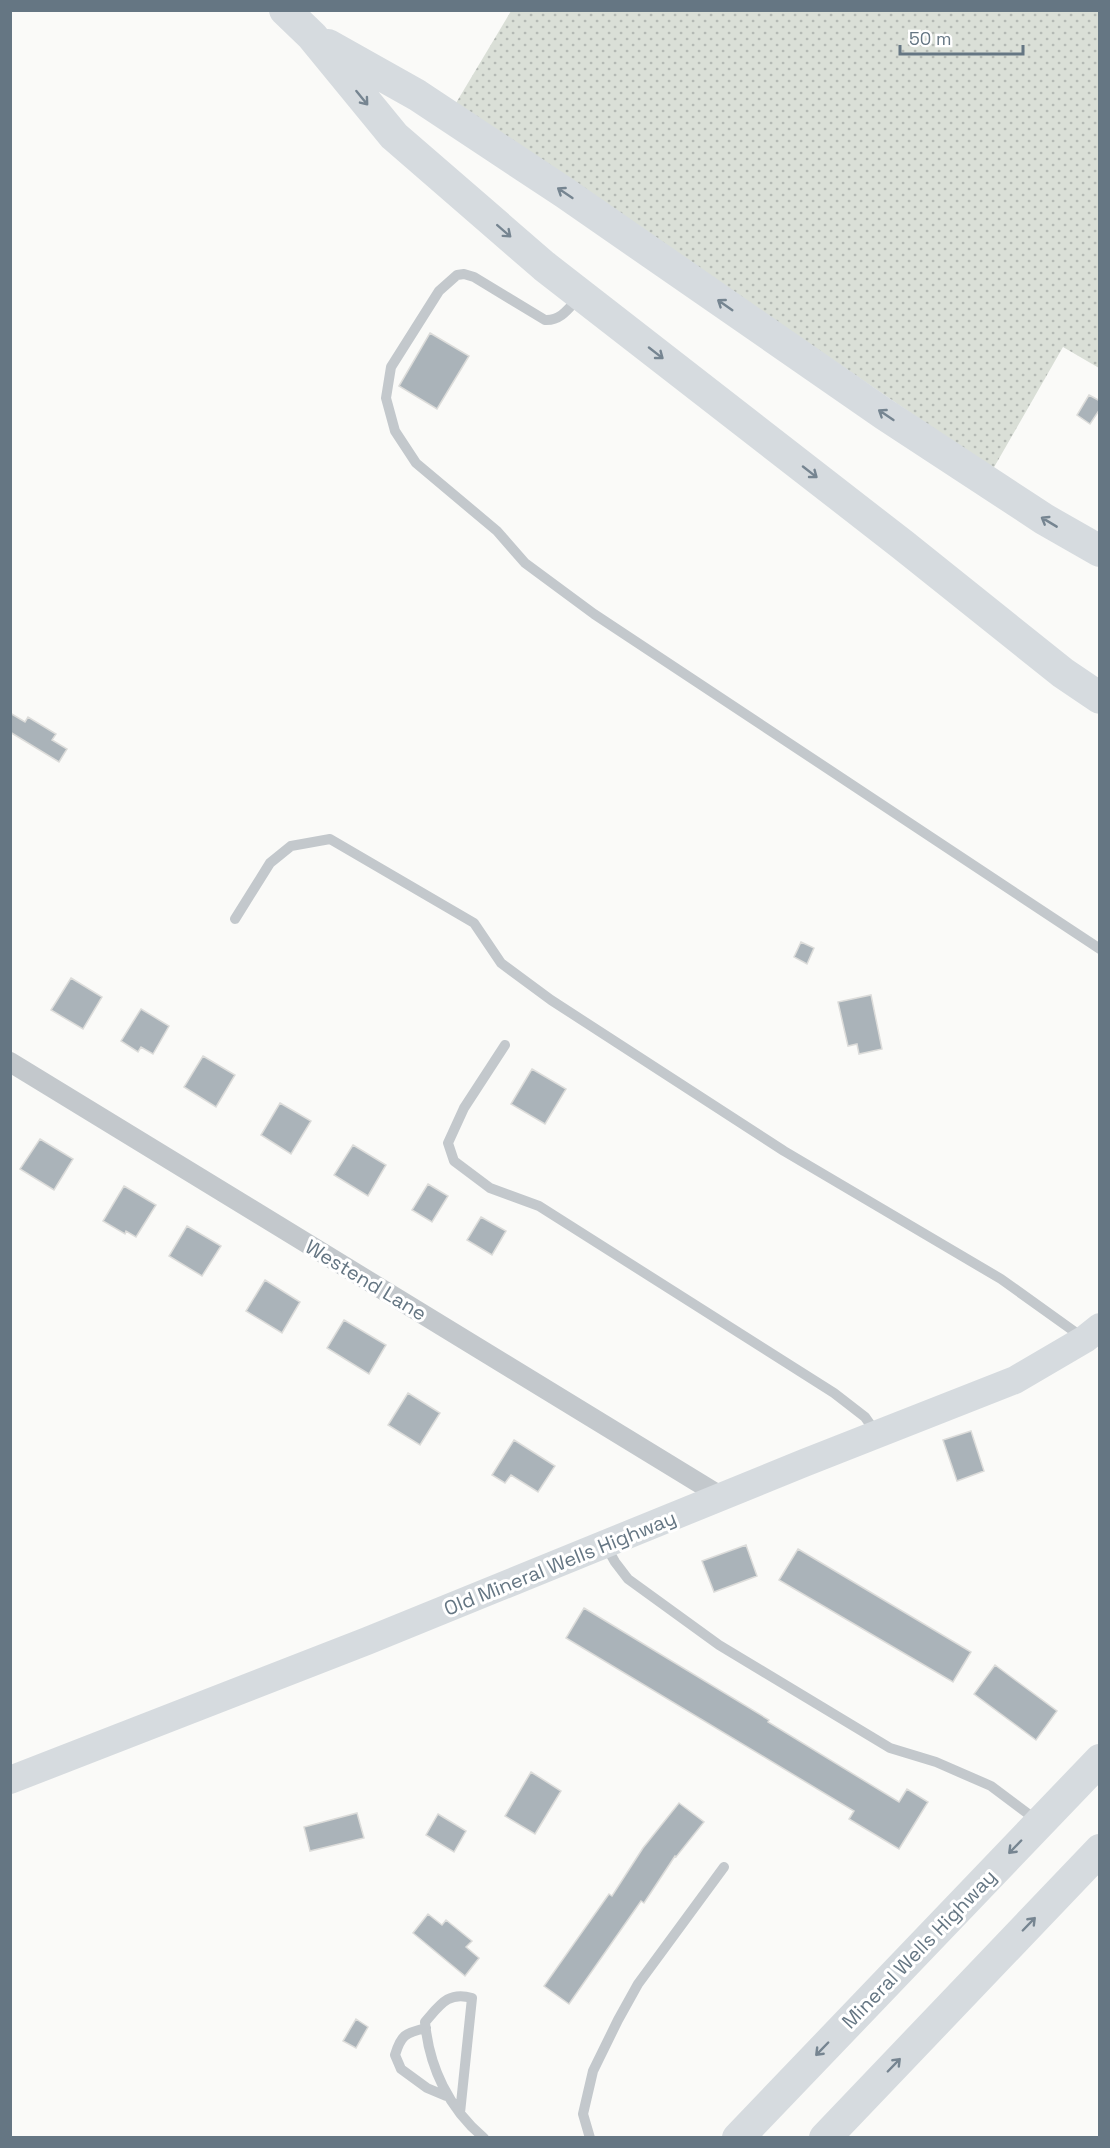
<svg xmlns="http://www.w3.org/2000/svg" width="1110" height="2148" font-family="'Space Grotesk',sans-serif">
  <defs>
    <pattern id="grass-dots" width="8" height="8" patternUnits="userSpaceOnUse" patternTransform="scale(1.5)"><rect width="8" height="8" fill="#dadfd7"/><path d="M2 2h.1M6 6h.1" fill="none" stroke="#b4b9b4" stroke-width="1.8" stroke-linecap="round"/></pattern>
  </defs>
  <rect width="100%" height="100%" fill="#fafaf8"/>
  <path fill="url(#grass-dots)" d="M 511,11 L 1099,11 L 1099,368 L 1063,347 L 993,469 L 456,103 Z"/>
  <path fill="#aab3b9" stroke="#dcdcda" stroke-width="1.5" d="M 430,333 L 469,356 L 437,409 L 399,386 Z
    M 1089,395 L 1100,401 L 1100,409 L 1090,424 L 1077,415 Z
    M 10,713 L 25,722 L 28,717 L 56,734 L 52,740 L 67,749 L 59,762 L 10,732 Z
    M 801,942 L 814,948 L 807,964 L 794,957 Z
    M 71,978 L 102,997 L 83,1029 L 51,1010 Z
    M 871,995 L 882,1049 L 859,1054 L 857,1044 L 848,1046 L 838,1002 Z
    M 141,1009 L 169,1026 L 153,1054 L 141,1047 L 138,1052 L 121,1041 Z
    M 203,1056 L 235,1075 L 216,1107 L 184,1087 Z
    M 532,1069 L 566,1089 L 545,1124 L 511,1104 Z
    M 280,1103 L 311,1121 L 291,1154 L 261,1135 Z
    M 40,1139 L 73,1159 L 54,1190 L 20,1169 Z
    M 353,1145 L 386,1165 L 368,1196 L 334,1175 Z
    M 428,1184 L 448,1196 L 432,1222 L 412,1210 Z
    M 124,1186 L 156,1205 L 136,1237 L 126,1231 L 125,1234 L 103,1221 Z
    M 481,1217 L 506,1231 L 492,1255 L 467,1240 Z
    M 187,1226 L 221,1246 L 202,1276 L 169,1256 Z
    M 265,1280 L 300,1302 L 282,1333 L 246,1311 Z
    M 344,1320 L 386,1345 L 369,1374 L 327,1348 Z
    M 408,1393 L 440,1413 L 420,1445 L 388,1425 Z
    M 971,1431 L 984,1471 L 957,1481 L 943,1440 Z
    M 514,1440 L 555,1466 L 538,1492 L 511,1475 L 505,1483 L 492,1475 Z
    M 746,1545 L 757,1576 L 714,1592 L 702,1561 Z
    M 798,1549 L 971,1652 L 953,1682 L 779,1580 Z
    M 584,1608 L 769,1720 L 768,1722 L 899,1802 L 907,1789 L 928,1802 L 899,1849 L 849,1819 L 854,1811 L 566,1638 Z
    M 995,1665 L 1057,1711 L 1036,1740 L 974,1694 Z
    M 531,1772 L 561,1791 L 535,1834 L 505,1816 Z
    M 679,1803 L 704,1822 L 676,1857 L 675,1856 L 644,1903 L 641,1901 L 569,2004 L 544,1986 L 609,1894 L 612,1896 L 643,1848 Z
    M 357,1813 L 364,1838 L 310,1851 L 304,1827 Z
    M 438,1814 L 466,1831 L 454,1852 L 426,1835 Z
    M 428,1914 L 442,1925 L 446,1920 L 472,1941 L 466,1947 L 479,1958 L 465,1976 L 413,1933 Z
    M 356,2019 L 368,2027 L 356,2048 L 343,2041 Z"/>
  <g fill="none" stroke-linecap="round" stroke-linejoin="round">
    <path stroke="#c3c8cc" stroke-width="10" d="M 580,296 C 569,308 561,321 545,320 L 474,277 L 464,274 L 457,275 L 439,291 L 391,367 L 386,398 L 395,431 L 416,463 L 497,531 L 525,563 L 594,614 L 1100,949
      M 235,919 L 270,863 L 291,846 L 330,839 L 474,923 L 501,963 L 551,1000 L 784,1151 L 1001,1279 L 1082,1337
      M 505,1045 L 464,1108 L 448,1143 L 454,1161 L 490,1188 L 539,1206 L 834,1393 L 865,1417 L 877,1434
      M 605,1544 L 615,1562 L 628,1579 L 719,1645 L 890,1748 L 936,1762 L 991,1786 L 1039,1822
      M 426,2028 C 405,2033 401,2035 395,2055 L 401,2069 L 427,2088 L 446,2096
      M 460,2113 L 472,1998 C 448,1991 440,2005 425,2022 C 429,2067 449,2109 484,2138
      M 590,2138 L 583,2114 L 593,2071 L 618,2020 L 638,1984 L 724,1867"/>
    <path stroke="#c3c8cc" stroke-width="20" d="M 10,1062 L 722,1497"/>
    <path stroke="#d6dbdf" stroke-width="28" d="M 10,1780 L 367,1641 L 804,1463 L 1015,1380 L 1085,1339 L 1100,1327"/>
    <path stroke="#d6dbdf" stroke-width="32" d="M 285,10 L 312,36 L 394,136 L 544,266 L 903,545 L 1063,673 L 1100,698
      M 328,45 L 417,95 L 565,193 L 884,414 L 1044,519 L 1100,551
      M 738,2138 L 1100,1760
      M 825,2138 L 1100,1850"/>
  </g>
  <defs><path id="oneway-shaft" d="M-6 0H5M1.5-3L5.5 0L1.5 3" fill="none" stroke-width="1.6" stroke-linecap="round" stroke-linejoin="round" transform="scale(1.5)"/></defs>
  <g stroke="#768591">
    <use href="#oneway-shaft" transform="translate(362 98) rotate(51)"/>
    <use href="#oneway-shaft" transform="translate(565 193) rotate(-146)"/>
    <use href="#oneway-shaft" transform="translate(504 231) rotate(41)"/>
    <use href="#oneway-shaft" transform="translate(725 305) rotate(-145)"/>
    <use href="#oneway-shaft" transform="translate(656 353) rotate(38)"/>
    <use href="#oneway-shaft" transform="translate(886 415) rotate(-146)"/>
    <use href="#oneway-shaft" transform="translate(810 472) rotate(38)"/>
    <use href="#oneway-shaft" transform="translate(1049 522) rotate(-149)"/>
    <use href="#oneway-shaft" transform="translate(1015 1847) rotate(134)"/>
    <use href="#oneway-shaft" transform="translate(1029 1924) rotate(-46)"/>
    <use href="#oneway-shaft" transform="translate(822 2049) rotate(134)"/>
    <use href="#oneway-shaft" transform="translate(894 2065) rotate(-46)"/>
  </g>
  <g text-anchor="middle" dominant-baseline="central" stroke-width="6" stroke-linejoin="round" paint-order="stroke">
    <g font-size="20" fill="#657683" stroke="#fff">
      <text transform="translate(366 1280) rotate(31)">Westend Lane</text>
      <text transform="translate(560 1563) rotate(-22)">Old Mineral Wells Highway</text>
      <text transform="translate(919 1949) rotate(-46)">Mineral Wells Highway</text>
    </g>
  </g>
  <rect width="1110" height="2148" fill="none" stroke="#657683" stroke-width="24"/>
  <path d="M900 45v9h123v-9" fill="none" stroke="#657683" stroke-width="3"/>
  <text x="909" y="45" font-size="18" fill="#657683" stroke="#ffffff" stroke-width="4.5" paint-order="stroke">50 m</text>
</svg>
